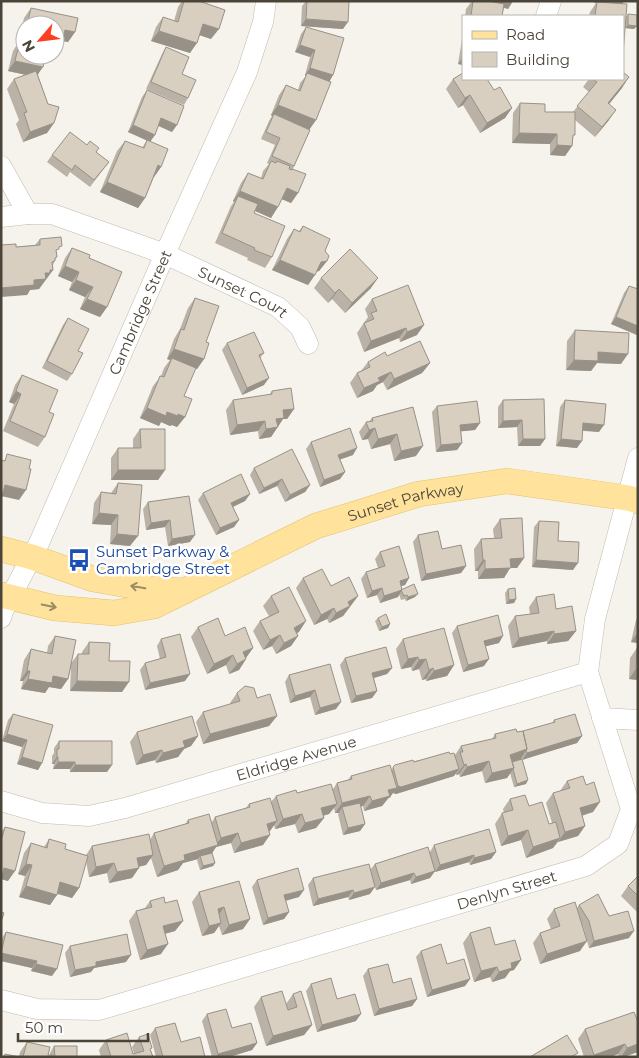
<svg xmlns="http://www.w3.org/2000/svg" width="639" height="1058" font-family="Montserrat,sans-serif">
  <rect width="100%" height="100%" fill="#f6f3ec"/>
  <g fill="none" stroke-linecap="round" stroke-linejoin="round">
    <defs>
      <g id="minor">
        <path d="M 546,16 L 551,1"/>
        <path d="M 1,166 L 28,214"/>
        <path id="s1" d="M 1,217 L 28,214 L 52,214 L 165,254 L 278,307 L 300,327 L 308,344"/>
        <path id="s2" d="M 1,618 L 3,611 L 39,543 L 165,254 L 247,72 L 263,22 L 266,1"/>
        <path d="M 602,718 L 638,720"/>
        <path id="s3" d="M 1,801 L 42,813 L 89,816 L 125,808 L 588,672"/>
        <path id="s4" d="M 1,1000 L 37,1009 L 99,1010 L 586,866 L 618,844 L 631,809 L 588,672 L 595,619 L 638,458"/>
      </g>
      <g id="major">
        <path d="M 1,549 L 32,557 L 93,579 L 150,589 L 184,591"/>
        <path id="s5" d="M 1,595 L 55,608 L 114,613 L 154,606 L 316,526 L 419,494 L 507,481 L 628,498 L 638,501"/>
      </g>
    </defs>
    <use href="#minor" stroke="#c2bbae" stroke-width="21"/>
    <use href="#major" stroke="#e6c16a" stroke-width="26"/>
    <use href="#minor" stroke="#fff" stroke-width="20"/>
    <use href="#major" stroke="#ffe39c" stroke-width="25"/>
  </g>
  <path fill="#bab2a6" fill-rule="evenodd" d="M 182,1 L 223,1 L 223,2 L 202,2 L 211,39 L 200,35 L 190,53 L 151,41 L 156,27 L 163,17 L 174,21 L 178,7 Z
    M 306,1 L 307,1 L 343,29 L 301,26 L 302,6 Z
    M 472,1 L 513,1 L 508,9 L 504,7 L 502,16 L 465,16 L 466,9 Z
    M 590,1 L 624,1 L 622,4 L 626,17 L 628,14 L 634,29 L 625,28 L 623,54 L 623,16 L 589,16 L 590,12 L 596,3 Z
    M 31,8 L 75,32 L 68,42 L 62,41 L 61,47 L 54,57 L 46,55 L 38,75 L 54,123 L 47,133 L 23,142 L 16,124 L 19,120 L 7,89 L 14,79 L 26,75 L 8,71 L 13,51 L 18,43 L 24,18 ZM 25,25 L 55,25 L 25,55 Z
    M 306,27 L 333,75 L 329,82 L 316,120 L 309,130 L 293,169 L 298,193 L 291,203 L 282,199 L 271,218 L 255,211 L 254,213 L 272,257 L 265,268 L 247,260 L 248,258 L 215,243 L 231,206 L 234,202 L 233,201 L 241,183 L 248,173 L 261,178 L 263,171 L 269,164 L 267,163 L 275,145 L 261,139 L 269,121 L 272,116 L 271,115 L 279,95 L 286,85 L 298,90 L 300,83 L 306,76 L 305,75 L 310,57 L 295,52 L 301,34 Z
    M 463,33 L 463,65 L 458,64 Z
    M 166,47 L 182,74 L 188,98 L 184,105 L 146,89 L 162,54 Z
    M 453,79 L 494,90 L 512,108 L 505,118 L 480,133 L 463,105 L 458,108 L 446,89 Z
    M 589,79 L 623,79 L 622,88 L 609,104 L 609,120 L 595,137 L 575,120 L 573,139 L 572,146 L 565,156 L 550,155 L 550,144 L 512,143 L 513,113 L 520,103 L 545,112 L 573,112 L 589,92 L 583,87 Z
    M 147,90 L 172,132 L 158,126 L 150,141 L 161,167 L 154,177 L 145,198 L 138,208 L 100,192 L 117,151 L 125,141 L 142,148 L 147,140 L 128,132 L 142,97 Z
    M 96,152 L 109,162 L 90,187 L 70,172 L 67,177 L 47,162 L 52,155 Z
    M 303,226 L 325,251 L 327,261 L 319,271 L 316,272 L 308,285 L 272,270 L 287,239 L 294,229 L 299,231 Z
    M 40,239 L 57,253 L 55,260 L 53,265 L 53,270 L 39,289 L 30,290 L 27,295 L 16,247 L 35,245 Z
    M 72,248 L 89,258 L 107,307 L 100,317 L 80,309 L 85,297 L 69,290 L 72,282 L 58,276 L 65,258 Z
    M 321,278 L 371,288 L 345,313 L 332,299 L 328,303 L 314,288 Z
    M 629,286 L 637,335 L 611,324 L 624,293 Z
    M 195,298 L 206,342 L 204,359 L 197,369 L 195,369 L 184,396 L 185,417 L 177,427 L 172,425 L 170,426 L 161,422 L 159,426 L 140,418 L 153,386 L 161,376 L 164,368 L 170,360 L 167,359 L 174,339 L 180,329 L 188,308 Z
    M 372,299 L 417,335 L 400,342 L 399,338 L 364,352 L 357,333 L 368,317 L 365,309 Z
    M 68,318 L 78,351 L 72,374 L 67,381 L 42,368 L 63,325 Z
    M 575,330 L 621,364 L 597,363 L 591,371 L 566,370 L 567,341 Z
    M 227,343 L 264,353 L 260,358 L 264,385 L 242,395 L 222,350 Z
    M 387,356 L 430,363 L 422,373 L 387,390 L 383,382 L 377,385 L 373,391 L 357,398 L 350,383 L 357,373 L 361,371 L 368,362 Z
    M 22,375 L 49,412 L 45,437 L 38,447 L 3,431 L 14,404 L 9,402 L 15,385 Z
    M 272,391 L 294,409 L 287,419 L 283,419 L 271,437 L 259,439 L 258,431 L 230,435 L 226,410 L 233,400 L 269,395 Z
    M 503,400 L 545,439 L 540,446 L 518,446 L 517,427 L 498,428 L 498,407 Z
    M 565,400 L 599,432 L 583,431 L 577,448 L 556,446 L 560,407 Z
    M 437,406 L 480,423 L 475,430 L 461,431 L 462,443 L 457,450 L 436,452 L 432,412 Z
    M 413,407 L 416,456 L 394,461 L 390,444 L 371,449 L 368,439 L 362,440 L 359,432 L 366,422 L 369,422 L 372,418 Z
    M 140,429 L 165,470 L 158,480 L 111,480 L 111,458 L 118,448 L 133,448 L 133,439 Z
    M 311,442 L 353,455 L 340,459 L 345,472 L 340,479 L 320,487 L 306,449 Z
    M 254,468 L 310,485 L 305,492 L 285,502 L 277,486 L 259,494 L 250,475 Z
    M 118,483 L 130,546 L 110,544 L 111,525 L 92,524 L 94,503 L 101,492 L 111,493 Z
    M 203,493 L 250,494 L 245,501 L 233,507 L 239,520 L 234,527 L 216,535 L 198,500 Z
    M 189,496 L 190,542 L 168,546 L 165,527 L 146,530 L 143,509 L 148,502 Z
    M 500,519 L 524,558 L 517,568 L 510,568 L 504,578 L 478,579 L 478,571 L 475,571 L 474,549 L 481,539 L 494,538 L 493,529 Z
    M 539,521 L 558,541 L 573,570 L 532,567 L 534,527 Z
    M 418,535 L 442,549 L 466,566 L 461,573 L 421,581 L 413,542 Z
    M 380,552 L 409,578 L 405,585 L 401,586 L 402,590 L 415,597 L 406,601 L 405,599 L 401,600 L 399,594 L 398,597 L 380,603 L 377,595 L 367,598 L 361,579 L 366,572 L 378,568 L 375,559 Z
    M 303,578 L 331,586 L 358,596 L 343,616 L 329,623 L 327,619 L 314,625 L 296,588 Z
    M 508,589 L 516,599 L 514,603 L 506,604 L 505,593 Z
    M 271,596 L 299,632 L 297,633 L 298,636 L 291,646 L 276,654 L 272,646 L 263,650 L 253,631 L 260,621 L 269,616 L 263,606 Z
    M 536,597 L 556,609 L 576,631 L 568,641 L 547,644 L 547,641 L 512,648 L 508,626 L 515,616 L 530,614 L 529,607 Z
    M 638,617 L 638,643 L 631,642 L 636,620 Z
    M 378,618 L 390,624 L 388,628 L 379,631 L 375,621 Z
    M 457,626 L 499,643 L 486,646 L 484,666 L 463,672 L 452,633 Z
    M 198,627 L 225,636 L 253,648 L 245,658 L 246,659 L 239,670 L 229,674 L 226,665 L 207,674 L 191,637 Z
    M 55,636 L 72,662 L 78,654 L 82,654 L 82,652 L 89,642 L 109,661 L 122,692 L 70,691 L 71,668 L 68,679 L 61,689 L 49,687 L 45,693 L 21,689 L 23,681 L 20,681 L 24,660 L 31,649 L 47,653 L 48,646 Z
    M 161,639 L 185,681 L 145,690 L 140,670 L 145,663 L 160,659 L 157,646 Z
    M 403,639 L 454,665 L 447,676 L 426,681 L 426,679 L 422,680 L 419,669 L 412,671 L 411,667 L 401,669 L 396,649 Z
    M 637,648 L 638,648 L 638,680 L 629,679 L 630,658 Z
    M 345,658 L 392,668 L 387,674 L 374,678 L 377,691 L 372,698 L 351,703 L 340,665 Z
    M 330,664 L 336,709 L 315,715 L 310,697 L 290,703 L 285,682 L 289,675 Z
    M 237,693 L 257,698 L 277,716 L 269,726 L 203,744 L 196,722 L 203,712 L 231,704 L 230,703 Z
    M 13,714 L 42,763 L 38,770 L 17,764 L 22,747 L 2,741 L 8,720 Z
    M 554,720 L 582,736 L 577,743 L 522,759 L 526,784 L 514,787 L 510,773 L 507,778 L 485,783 L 482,771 L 460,777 L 459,774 L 456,775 L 456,773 L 454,776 L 396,794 L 393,793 L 390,798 L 388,798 L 382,806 L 364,811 L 363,806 L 361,806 L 365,824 L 360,831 L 343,835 L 338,814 L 339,813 L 335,813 L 334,808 L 329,814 L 323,816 L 324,818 L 316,828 L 298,833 L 295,824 L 275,829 L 274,825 L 269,832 L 263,845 L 234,853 L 231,843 L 216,847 L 212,853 L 215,863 L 213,866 L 200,870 L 197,860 L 198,859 L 183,863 L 178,870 L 157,877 L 151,858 L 146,865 L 139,867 L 132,878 L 109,883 L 107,873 L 89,877 L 86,861 L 79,888 L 72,898 L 57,894 L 50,905 L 19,897 L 25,876 L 18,874 L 24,853 L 31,843 L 44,847 L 49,839 L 65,849 L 86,855 L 92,846 L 150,840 L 154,833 L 185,824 L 188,820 L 212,822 L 215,817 L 246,808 L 249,804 L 271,802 L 276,796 L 333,789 L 337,783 L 348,780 L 351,776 L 392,769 L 395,765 L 450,754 L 455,755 L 461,746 L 492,739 L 495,734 L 523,731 L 552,723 Z
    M 137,732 L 198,736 L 191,746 L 184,749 L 178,757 L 156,763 L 155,760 L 136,765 L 130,742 Z
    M 59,741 L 107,772 L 70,772 L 70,769 L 53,769 L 54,764 L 52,764 L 52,756 L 54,753 L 54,748 Z
    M 567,781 L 593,812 L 582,816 L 585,826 L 578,836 L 558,842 L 553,848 L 526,858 L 521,840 L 501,846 L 495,824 L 502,813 L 504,813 L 503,809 L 510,799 L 529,806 L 549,824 L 552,823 L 546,803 L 553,793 L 560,791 Z
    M 5,827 L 8,881 L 1,879 L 1,832 Z
    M 434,845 L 496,852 L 491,859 L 470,865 L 469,862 L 435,872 L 435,871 L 430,878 L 411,884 L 410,880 L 376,890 L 371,874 L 370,894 L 349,900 L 348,897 L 313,906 L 308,885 L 313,878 L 370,870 L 375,864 L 430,852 Z
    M 638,876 L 638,913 L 621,896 L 628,886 Z
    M 257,880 L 299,897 L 286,901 L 289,912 L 284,919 L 263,925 L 252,887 Z
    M 199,892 L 250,919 L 243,929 L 222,935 L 219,926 L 214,933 L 202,936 L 192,902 Z
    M 150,901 L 165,903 L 183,921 L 175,931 L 165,934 L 161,954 L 140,960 L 129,921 L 136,911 L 145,908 Z
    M 579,905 L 609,916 L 629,938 L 589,948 L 583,926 L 580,951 L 540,964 L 533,943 L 540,933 L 551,929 L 547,919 L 554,909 L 577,908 Z
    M 6,932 L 52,976 L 31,971 L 32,968 L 1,961 L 1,939 Z
    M 470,933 L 495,945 L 514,970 L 510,971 L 505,978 L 492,982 L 490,977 L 474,982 L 463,943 Z
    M 70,946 L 126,962 L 94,968 L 91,972 L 70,977 L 65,953 Z
    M 421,951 L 447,964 L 470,979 L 465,986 L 427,997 L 416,957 Z
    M 368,969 L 393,983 L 417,999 L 412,1006 L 374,1016 L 363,976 Z
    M 311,984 L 337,999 L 356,1021 L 317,1032 L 306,991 Z
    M 293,994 L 312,1025 L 304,1035 L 266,1046 L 254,1007 L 261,997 L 286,1004 Z
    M 207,1014 L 232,1028 L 257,1043 L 252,1050 L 229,1057 L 212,1057 L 202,1021 Z
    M 637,1022 L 624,1057 L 619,1057 L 618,1054 L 610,1057 L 584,1057 L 578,1039 L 585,1029 Z
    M 155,1028 L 181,1042 L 205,1057 L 156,1057 L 150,1035 Z
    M 139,1037 L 151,1051 L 153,1057 L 101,1057 L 99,1050 L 106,1040 L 133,1054 L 134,1054 L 132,1047 Z
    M 27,1042 L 48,1055 L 50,1055 L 50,1053 L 54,1046 L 77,1057 L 19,1057 L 20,1052 Z"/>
  <path fill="#979187" d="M 189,1 L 223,1 L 223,2 L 188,2 Z
    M 480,1 L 513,1 L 508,9 Z
    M 590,1 L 624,1 L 619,9 L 597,2 L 596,3 Z
    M 306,19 L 348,22 L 343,29 L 301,26 Z
    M 203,24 L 219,29 L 211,39 L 196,34 Z
    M 628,25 L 637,26 L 634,29 L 625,28 Z
    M 65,30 L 75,32 L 68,42 L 58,40 Z
    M 159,31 L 197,43 L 190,53 L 151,41 Z
    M 300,45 L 315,50 L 310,57 L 295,52 Z
    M 55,46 L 61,47 L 54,57 L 44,55 L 55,55 Z
    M 463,57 L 463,65 L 458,64 Z
    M 15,61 L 43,67 L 36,77 L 8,71 Z
    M 310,68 L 333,75 L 329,82 L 307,73 L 306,76 L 305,75 Z
    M 629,77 L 622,88 L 601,114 L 608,103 Z
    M 470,95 L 463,105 L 458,108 L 465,98 Z
    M 278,105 L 316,120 L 309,130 L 274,114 L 272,116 L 271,115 Z
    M 512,108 L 505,118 L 480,133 L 487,123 Z
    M 616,110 L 609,120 L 595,137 L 602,127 Z
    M 161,118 L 177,125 L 172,132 L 157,125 Z
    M 54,123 L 47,133 L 23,142 L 30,132 Z
    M 133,125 L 155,135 L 150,142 L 128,132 Z
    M 519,133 L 557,134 L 550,144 L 512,143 Z
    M 557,145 L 572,146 L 565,156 L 550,155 Z
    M 158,165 L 161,167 L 154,177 L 151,175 Z
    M 107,182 L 145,198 L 138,208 L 100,192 Z
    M 287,188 L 298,193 L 291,203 L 279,198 Z
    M 240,191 L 278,207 L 271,218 L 235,202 L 238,196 L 234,202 L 233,201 Z
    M 280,260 L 315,275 L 308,285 L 272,270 Z
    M 327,261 L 319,271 L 314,272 L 321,262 Z
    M 65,266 L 79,272 L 72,282 L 58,276 Z
    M 50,270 L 53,270 L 39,289 L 30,290 L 27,295 L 1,297 L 1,288 L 34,280 Z
    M 378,278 L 371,288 L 345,313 L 352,303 Z
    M 76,280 L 93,287 L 85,297 L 69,290 Z
    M 339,289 L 332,299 L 328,303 L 335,293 Z
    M 87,299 L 107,307 L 100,317 L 80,309 Z
    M 616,317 L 638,326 L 637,335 L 611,324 Z
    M 424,325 L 417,335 L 400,342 L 407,332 Z
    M 406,328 L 399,338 L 364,352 L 371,341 Z
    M 174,349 L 204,359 L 197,369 L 171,360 L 172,358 L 170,360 L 167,359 Z
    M 598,352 L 628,354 L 621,364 L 597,363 L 591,371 L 566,370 L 574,360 Z
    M 430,363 L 422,373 L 387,390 L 394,379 Z
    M 391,372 L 383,382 L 377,385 L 373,391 L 357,398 L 364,388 L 378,378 Z
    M 269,378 L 264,385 L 242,395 L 247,388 Z
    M 16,391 L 21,394 L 14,404 L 9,402 Z
    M 147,408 L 178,414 L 185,417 L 177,427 L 172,425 L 170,426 L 161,422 L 159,426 L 140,418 Z
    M 294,409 L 287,419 L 283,419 L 271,437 L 259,439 L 266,429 L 283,410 Z
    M 522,420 L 517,427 L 498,428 L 503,421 Z
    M 265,421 L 258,431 L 230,435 L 237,425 Z
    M 480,423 L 475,430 L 455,432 L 460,425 Z
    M 583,423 L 604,425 L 599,432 L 579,430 Z
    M 375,428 L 368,439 L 362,440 L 369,430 Z
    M 397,434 L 390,444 L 371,449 L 378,439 Z
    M 523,439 L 545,439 L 540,446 L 518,446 Z
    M 561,439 L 582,441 L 577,448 L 556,446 Z
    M 462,443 L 457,450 L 436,452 L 441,445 Z
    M 423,446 L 416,456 L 394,461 L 401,451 Z
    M 357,448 L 353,455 L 333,462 L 338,455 Z
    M 118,470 L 165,470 L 158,480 L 111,480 Z
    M 345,472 L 340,479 L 320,487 L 324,480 Z
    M 282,479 L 277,486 L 259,494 L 264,488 Z
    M 5,485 L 26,490 L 19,500 L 1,496 Z
    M 310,485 L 305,492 L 285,502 L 290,495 Z
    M 250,494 L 245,501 L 226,510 L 231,503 Z
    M 99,513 L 118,515 L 111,525 L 92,524 Z
    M 170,520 L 165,527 L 146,530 L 151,523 Z
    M 239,520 L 234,527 L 216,535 L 220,528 Z
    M 117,534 L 138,536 L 130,546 L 110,544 Z
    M 195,535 L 190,542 L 168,546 L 172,539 Z
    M 524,558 L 517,568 L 510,568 L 504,578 L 478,579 L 485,569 L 510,559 Z
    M 483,560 L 485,560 L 478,571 L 475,571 Z
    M 536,560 L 578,563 L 573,570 L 532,567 Z
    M 466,566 L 461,573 L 421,581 L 426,574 Z
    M 409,578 L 405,585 L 395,588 L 400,581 Z
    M 382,588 L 377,595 L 367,598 L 372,591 Z
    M 402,590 L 398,597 L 380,603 L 384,596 Z
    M 418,594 L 415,597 L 406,601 L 408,597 Z
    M 358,596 L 343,616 L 329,623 L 336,613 L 348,602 Z
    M 516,599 L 514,603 L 506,604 L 509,600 Z
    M 334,608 L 327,619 L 314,625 L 321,615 Z
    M 306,621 L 299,632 L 287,638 L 294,628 Z
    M 390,624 L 388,628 L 379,631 L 382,627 Z
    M 554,631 L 547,641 L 512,648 L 519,638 Z
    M 576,631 L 568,641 L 547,644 L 554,634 Z
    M 638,632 L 638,643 L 631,642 Z
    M 280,635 L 272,646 L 263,650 L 270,640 Z
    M 298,636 L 291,646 L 276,654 L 284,643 Z
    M 503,636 L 499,643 L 479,648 L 484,641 Z
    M 253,648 L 246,658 L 236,662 L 243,652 Z
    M 233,655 L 226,665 L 207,674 L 214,664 Z
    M 418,657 L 411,667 L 401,669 L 408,659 Z
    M 246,659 L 239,670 L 229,674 L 237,664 Z
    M 426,659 L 419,669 L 412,671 L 419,660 Z
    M 489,659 L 484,666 L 463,672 L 468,665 Z
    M 454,665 L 447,676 L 426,681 L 434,671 Z
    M 392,668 L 387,674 L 367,680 L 372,673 Z
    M 433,668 L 426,679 L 422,680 L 429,670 Z
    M 636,669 L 638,669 L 638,680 L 629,679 Z
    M 27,671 L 30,671 L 23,681 L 20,681 Z
    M 190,674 L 185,681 L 145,690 L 150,683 Z
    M 53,676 L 68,679 L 61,689 L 49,687 L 45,693 L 21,689 L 28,679 Z
    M 77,681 L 129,682 L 122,692 L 70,691 Z
    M 315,690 L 310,697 L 290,703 L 295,696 Z
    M 377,691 L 372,698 L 351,703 L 356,696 Z
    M 341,702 L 336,709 L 315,715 L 320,708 Z
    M 277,716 L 269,726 L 203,744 L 210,734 Z
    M 7,734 L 27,740 L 22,747 L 2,741 Z
    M 198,736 L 191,746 L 184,749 L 178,757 L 156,763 L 163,753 L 183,741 Z
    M 582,736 L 577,743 L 522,760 L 527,753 Z
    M 527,749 L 520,760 L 503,765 L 510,755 Z
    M 162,750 L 155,760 L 136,765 L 143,755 Z
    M 22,757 L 42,763 L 38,770 L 17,764 Z
    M 57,757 L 58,757 L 54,764 L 52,764 Z
    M 489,761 L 482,771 L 460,777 L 467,767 Z
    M 58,762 L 75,762 L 70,769 L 53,769 Z
    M 466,764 L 459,774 L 456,775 L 464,765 Z
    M 75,765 L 112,765 L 107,772 L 70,772 Z
    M 514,768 L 507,778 L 485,783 L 492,773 Z
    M 459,769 L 454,776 L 396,794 L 393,793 L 398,786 Z
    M 528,780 L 526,784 L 514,787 L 517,784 Z
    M 397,788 L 382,806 L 364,811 L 372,801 L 388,790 Z
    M 370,796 L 363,806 L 344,811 L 342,807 L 339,813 L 335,813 L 342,803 Z
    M 600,802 L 593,812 L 573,818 L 580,808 Z
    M 337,804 L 329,814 L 314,818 L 321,808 Z
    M 302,814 L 295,824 L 275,829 L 283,819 Z
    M 324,818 L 316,828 L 298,833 L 305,823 Z
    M 277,821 L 270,831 L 260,834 L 267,824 Z
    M 365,824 L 360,831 L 343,835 L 348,828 Z
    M 585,826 L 578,836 L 558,842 L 565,832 Z
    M 528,830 L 521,840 L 501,846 L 508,836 Z
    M 238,833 L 231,843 L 216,847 L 211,855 L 200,856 L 198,859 L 183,863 L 178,870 L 157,877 L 164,866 L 184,855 L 215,846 L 221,838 Z
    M 270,835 L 263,845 L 234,853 L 241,843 Z
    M 560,838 L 553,848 L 526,858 L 533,847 Z
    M 496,852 L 491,859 L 470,865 L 474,858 Z
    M 153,855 L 146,865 L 130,868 L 137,858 Z
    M 474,855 L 469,862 L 435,872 L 440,865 Z
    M 114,863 L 107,873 L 89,877 L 96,867 Z
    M 215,863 L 213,866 L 200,870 L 203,866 Z
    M 26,864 L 32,865 L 25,876 L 18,874 Z
    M 4,868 L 15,871 L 8,881 L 1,879 L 1,872 Z
    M 139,868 L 132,878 L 109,883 L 117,872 Z
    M 435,871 L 430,878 L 411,884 L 416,877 Z
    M 414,873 L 410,880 L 376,890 L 381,883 Z
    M 60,882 L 79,888 L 72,898 L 53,892 Z
    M 26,886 L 57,895 L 50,905 L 19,897 Z
    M 375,887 L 370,894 L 349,900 L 354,893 Z
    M 304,890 L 299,897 L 279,902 L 284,895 Z
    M 353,890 L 348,897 L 313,906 L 318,899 Z
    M 224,907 L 217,917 L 218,909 Z
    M 289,912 L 284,919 L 263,925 L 268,918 Z
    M 250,919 L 243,929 L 222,935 L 229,925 Z
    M 183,921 L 175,931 L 156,936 L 163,926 Z
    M 221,923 L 214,933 L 202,936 L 209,926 Z
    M 634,931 L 629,938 L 589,948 L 594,941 Z
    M 587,941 L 580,951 L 540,964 L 547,954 Z
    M 168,944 L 161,954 L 140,960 L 147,950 Z
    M 1,953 L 37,961 L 32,968 L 1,961 Z
    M 131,955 L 126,962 L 94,968 L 91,972 L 70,977 L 75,970 L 96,962 Z
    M 521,960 L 514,970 L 510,971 L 505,978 L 492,982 L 499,972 L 511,963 Z
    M 36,964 L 57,969 L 52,976 L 31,971 Z
    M 497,967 L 490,977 L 474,982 L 481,971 Z
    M 470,979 L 465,986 L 427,997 L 432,990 Z
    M 417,999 L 412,1006 L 374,1016 L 379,1009 Z
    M 361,1014 L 356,1021 L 317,1032 L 322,1025 Z
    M 312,1025 L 304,1035 L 266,1046 L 273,1036 Z
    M 257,1043 L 252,1050 L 229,1057 L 216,1057 L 218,1054 Z
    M 625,1044 L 618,1054 L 610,1057 L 593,1057 L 594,1055 Z
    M 638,1044 L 638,1052 L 624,1057 L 621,1057 L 627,1048 Z"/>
  <path fill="#d8cfc1" stroke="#979187" d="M 184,1 L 199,1 L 225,10 L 219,29 L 203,24 L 197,43 L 159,31 L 163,17 L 178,22 Z
    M 307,1 L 349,1 L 348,22 L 306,19 Z
    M 473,1 L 488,1 L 504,4 L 502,16 L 471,16 Z
    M 597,2 L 627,4 L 623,54 L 623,16 L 595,16 Z
    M 31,8 L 78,18 L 75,32 L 65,30 L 61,47 L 55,46 L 55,25 L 27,25 Z
    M 628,14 L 637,15 L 637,26 L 628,25 Z
    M 306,27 L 344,38 L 333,75 L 310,68 L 315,50 L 300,45 Z
    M 25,35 L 25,55 L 46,55 L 43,67 L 15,61 L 20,40 L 24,41 Z
    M 166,47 L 189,57 L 182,74 L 196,80 L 188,98 L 151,82 Z
    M 36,71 L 48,104 L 59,107 L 54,123 L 30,132 L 24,113 L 27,112 L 14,79 Z
    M 623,72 L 629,77 L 608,103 L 616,110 L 602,127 L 577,106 L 597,82 L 592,79 L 623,79 Z
    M 307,73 L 331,82 L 316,120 L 278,105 L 286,85 L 300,91 Z
    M 463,73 L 463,79 L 487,79 L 494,90 L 500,87 L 512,108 L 487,123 L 470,95 L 465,98 L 453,79 Z
    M 147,90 L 184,106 L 177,125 L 161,118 L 155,135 L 133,125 Z
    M 520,103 L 545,104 L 545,112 L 575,112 L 575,135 L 573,135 L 572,146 L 557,145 L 557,134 L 519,133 Z
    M 274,114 L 310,130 L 294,166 L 272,156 L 280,138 L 266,132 Z
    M 70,132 L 87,145 L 90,141 L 99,148 L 96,152 L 109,162 L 94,180 L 75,165 L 72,170 L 52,155 Z
    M 147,140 L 168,149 L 161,167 L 158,165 L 145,198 L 107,182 L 125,141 L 144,148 Z
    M 271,161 L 276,163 L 277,161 L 290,166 L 289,169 L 292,170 L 292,169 L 306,174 L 298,193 L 287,188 L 278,207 L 240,191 L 248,173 L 263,179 Z
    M 238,196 L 258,204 L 254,213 L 285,226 L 272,257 L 254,250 L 255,248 L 222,233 Z
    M 303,226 L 330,239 L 325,251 L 329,256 L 327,261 L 321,262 L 315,275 L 280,260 L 294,229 L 300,232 Z
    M 61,237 L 62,246 L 59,247 L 59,249 L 56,250 L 57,257 L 55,258 L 55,261 L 52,262 L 53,270 L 50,270 L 50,273 L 45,273 L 46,279 L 34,280 L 34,285 L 1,288 L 1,245 L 16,244 L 16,247 L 40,245 L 40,239 Z
    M 72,248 L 90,255 L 89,258 L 122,272 L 107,307 L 87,299 L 93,287 L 76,280 L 79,272 L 65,266 Z
    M 350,249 L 378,278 L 352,303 L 339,289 L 335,293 L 321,278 Z
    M 408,285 L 424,325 L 407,332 L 406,328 L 371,341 L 364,323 L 374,319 L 371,313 L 377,311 L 372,299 Z
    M 629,286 L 638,289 L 638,326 L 616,317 Z
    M 195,298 L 219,306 L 206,342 L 209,343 L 204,359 L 174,349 L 181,329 L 184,330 Z
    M 68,318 L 89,329 L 78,351 L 83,353 L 72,374 L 47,361 Z
    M 575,330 L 629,333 L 628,354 L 598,352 L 598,361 L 574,360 Z
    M 254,332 L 264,353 L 259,355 L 269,378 L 247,388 L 227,343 Z
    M 420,341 L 430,363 L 394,379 L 391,372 L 378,378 L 380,381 L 364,388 L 357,373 L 370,367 L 368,362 L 385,352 L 387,356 Z
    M 172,358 L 196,368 L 184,396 L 192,399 L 185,417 L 178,414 L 178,416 L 167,412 L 166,416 L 147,408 L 160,376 L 164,377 Z
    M 22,375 L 58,390 L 49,412 L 54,414 L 45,437 L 10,421 L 21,394 L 16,391 Z
    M 291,388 L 294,409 L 283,410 L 284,418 L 276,419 L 278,427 L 266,429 L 265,421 L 237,425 L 233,400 L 272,394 L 272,391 Z
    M 544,399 L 545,439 L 523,439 L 522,420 L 503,421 L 503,400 Z
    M 565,400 L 606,404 L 604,425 L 583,423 L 582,441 L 561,439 Z
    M 477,401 L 480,423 L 460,425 L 462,443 L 441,445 L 437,406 Z
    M 413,407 L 423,446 L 401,451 L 397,434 L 378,439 L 375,428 L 369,430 L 366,422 L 373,421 L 372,418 Z
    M 350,428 L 357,448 L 338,455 L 345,472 L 324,480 L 311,442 Z
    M 140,429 L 165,429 L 165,470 L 118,470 L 118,448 L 141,448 Z
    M 292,449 L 310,485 L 290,495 L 282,479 L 264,488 L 254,468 Z
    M 7,454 L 31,460 L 29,469 L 31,469 L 26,490 L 5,485 L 1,500 L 1,460 L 5,461 Z
    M 241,474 L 250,494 L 231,503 L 239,520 L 220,528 L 203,493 Z
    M 118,483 L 142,485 L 138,536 L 117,534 L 118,515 L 99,513 L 101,492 L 116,494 Z
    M 189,496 L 195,535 L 172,539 L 170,520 L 151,523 L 148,502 Z
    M 522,518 L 524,558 L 510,559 L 511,568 L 485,569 L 485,560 L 483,560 L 481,539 L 502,538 L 500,519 Z
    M 539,521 L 559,522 L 558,541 L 579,542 L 578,563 L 536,560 Z
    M 438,531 L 442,549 L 461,545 L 466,566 L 426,574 L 418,535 Z
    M 399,546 L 409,578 L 400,581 L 402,590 L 384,596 L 382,588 L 372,591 L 366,572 L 385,566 L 380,552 Z
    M 322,569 L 331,586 L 349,577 L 358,596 L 348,602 L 350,606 L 336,613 L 334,608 L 321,615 L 303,578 Z
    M 414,584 L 418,594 L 408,597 L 407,595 L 404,596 L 401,590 Z
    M 289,587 L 306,621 L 294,628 L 298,636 L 284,643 L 280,635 L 270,640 L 260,621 L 279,612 L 271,596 Z
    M 515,588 L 516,599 L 509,600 L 508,589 Z
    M 554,594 L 556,609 L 572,606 L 576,631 L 554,634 L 554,631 L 519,638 L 515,616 L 539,613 L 536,597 Z
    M 386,614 L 390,624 L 382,627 L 378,618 Z
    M 498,615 L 503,636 L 484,641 L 489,659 L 468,665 L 457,626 Z
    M 218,618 L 225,636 L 245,627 L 253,648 L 243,652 L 246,659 L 237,664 L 233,655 L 214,664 L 198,627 Z
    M 444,628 L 454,665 L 434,671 L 433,668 L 429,670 L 426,659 L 419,660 L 418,657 L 408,659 L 403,639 Z
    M 180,634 L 190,674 L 150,683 L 145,663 L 166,657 L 161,639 Z
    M 55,636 L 76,640 L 68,679 L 53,676 L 52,683 L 28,679 L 30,671 L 27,671 L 31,649 L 52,654 Z
    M 89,642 L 110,643 L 109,661 L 130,661 L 129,682 L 77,681 L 78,654 L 89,654 Z
    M 386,647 L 392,668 L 372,673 L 377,691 L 356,696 L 345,658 Z
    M 637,648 L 638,648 L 638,669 L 636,669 Z
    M 330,664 L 341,702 L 320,708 L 315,690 L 295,696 L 289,675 Z
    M 245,686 L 254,688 L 257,698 L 270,694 L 277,716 L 210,734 L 203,712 L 240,701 L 237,693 Z
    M 13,714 L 53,725 L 42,763 L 22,757 L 27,740 L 7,734 Z
    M 575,714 L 582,736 L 527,753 L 526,751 L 527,749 L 523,731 L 555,722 L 554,720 Z
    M 192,716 L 198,736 L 183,741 L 185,747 L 163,753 L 162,750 L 143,755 L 137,732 Z
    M 516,729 L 517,732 L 523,731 L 527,749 L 510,755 L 514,768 L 492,773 L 489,761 L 467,767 L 466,764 L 464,765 L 460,752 L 463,752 L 461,746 L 496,738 L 495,734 Z
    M 59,741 L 112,741 L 112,765 L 75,765 L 75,762 L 58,762 L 58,757 L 57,757 L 57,749 L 59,749 Z
    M 449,752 L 450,754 L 454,753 L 459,769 L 401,787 L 398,786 L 393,767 L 395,765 L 413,760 L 414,762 Z
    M 522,759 L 528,780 L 517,784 L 513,769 L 514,768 L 512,762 Z
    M 390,765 L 397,788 L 388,790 L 390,796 L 372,801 L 370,796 L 342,803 L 337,783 L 352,779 L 351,776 Z
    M 583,776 L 586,785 L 594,782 L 600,802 L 580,808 L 585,826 L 565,832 L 553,793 L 570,788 L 567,781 Z
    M 331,784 L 337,804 L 321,808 L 324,818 L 305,823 L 302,814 L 283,819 L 276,796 L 296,790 L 297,793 Z
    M 525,795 L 529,806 L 542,802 L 549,824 L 556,822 L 560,838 L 533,847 L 528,830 L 508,836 L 502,813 L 513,810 L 510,799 Z
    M 270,798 L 277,821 L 267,824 L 270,835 L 241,843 L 238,833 L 221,838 L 215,817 L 250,807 L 249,804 Z
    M 360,803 L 365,824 L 348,828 L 342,807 Z
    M 209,814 L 218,845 L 184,855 L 185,860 L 164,866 L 154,833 L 189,823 L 188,820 Z
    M 5,827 L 25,832 L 15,871 L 4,868 L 2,876 L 1,876 L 1,841 Z
    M 489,829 L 496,852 L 474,858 L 474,855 L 440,865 L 434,845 Z
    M 149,834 L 153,855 L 137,858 L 139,868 L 117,872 L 114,863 L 96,867 L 92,846 Z
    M 49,839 L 66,844 L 65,849 L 88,856 L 79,888 L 60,882 L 57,895 L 26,886 L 32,865 L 26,864 L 31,843 L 47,848 Z
    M 428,847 L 435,871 L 416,877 L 414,873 L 381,883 L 375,864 Z
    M 212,853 L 215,863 L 203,866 L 200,856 Z
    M 369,864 L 375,887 L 354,893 L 353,890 L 318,899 L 313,878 Z
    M 298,868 L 304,890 L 284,895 L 289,912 L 268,918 L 257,880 Z
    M 638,876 L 638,896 L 628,886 Z
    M 239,881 L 250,919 L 229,925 L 224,907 L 218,909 L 221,923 L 209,926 L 199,892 Z
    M 598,894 L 609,916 L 628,911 L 634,931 L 594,941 L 589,921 L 579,905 Z
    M 164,897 L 165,903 L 177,900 L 183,921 L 163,926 L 168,944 L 147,950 L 136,911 L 152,907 L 150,901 Z
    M 575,902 L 587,941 L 547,954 L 540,933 L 560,926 L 554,909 Z
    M 1,912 L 4,913 L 1,922 Z
    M 490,927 L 495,945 L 515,940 L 521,960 L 511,963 L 512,968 L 499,972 L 497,967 L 481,971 L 470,933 Z
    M 6,932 L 63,945 L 57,969 L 36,964 L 37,961 L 1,953 Z
    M 127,934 L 131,955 L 96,962 L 96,966 L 75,970 L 70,946 Z
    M 441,944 L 447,964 L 464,959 L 470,979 L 432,990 L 421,951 Z
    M 388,964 L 393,983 L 411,978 L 417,999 L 379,1009 L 368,969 Z
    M 331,978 L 337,999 L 355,994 L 361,1014 L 322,1025 L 311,984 Z
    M 282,991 L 288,1010 L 297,1007 L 293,994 L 301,991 L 312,1025 L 273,1036 L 261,997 Z
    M 226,1009 L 232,1028 L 251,1023 L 257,1043 L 218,1054 L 207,1014 Z
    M 634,1012 L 638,1022 L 638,1044 L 627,1048 L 625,1044 L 594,1055 L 585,1029 Z
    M 175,1023 L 181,1042 L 200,1037 L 205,1057 L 163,1057 L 155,1028 Z
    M 127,1033 L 133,1054 L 144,1051 L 139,1037 L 148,1034 L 152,1048 L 150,1049 L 153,1057 L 111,1057 L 106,1040 Z
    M 567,1035 L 578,1053 L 571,1057 L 530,1057 Z
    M 27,1042 L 50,1047 L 48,1055 L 52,1055 L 51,1057 L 23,1057 Z
    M 54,1046 L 77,1046 L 77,1057 L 55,1057 Z
    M 5,1054 L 19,1057 L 4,1057 Z"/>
  <defs><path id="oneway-shaft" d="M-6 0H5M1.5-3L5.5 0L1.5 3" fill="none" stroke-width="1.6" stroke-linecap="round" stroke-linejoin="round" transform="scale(1.25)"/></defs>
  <g stroke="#9c8c66">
    <use href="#oneway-shaft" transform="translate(138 587) rotate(-170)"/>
    <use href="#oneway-shaft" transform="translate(49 606) rotate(12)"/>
  </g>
  <defs>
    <symbol id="bus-bare" viewBox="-9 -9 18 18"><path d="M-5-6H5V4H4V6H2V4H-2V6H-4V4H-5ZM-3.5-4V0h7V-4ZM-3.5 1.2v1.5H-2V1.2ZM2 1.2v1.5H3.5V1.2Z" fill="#1a4fb4" stroke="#fff" stroke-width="2.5" paint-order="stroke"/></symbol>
  </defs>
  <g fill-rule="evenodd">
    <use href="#bus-bare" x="63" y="544" width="32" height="32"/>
  </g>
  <g text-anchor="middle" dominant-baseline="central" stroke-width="5" stroke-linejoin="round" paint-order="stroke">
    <g font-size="15" fill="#4b4439" stroke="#fff">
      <text stroke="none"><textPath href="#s1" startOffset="258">Sunset Court</textPath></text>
      <text stroke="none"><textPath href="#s2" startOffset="336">Cambridge Street</textPath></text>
      <text stroke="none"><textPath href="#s5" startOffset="429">Sunset Parkway</textPath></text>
      <text stroke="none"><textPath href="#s3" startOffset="305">Eldridge Avenue</textPath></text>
      <text stroke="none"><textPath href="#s4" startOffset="524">Denlyn Street</textPath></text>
    </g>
    <g font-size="15" fill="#164399" stroke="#fff" text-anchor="start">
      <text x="96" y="551">Sunset Parkway &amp;<tspan x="96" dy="17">Cambridge Street</tspan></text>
    </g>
  </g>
  <rect width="639" height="1058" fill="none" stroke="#4b4439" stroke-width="5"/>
  <rect x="462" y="15" width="162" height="65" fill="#ffffff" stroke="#b7b4b0"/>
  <rect x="472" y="31" width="25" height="8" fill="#ffe39c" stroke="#b7b4b0"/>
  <text x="506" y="40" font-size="15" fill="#4b4439">Road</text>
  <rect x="472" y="52" width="25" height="15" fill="#d8cfc1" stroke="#b7b4b0"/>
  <text x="506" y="65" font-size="15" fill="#4b4439">Building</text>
  <g transform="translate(40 40) rotate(242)"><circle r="24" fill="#ffffff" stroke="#b7b4b0"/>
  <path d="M0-4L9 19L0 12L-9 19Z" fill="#fc3f1d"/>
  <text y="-8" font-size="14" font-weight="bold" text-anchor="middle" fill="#4b4439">N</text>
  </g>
  <path d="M18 1033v8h130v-8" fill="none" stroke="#4b4439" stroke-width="2.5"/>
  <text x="25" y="1033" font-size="15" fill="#4b4439" stroke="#ffffff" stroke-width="4" paint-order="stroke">50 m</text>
</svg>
